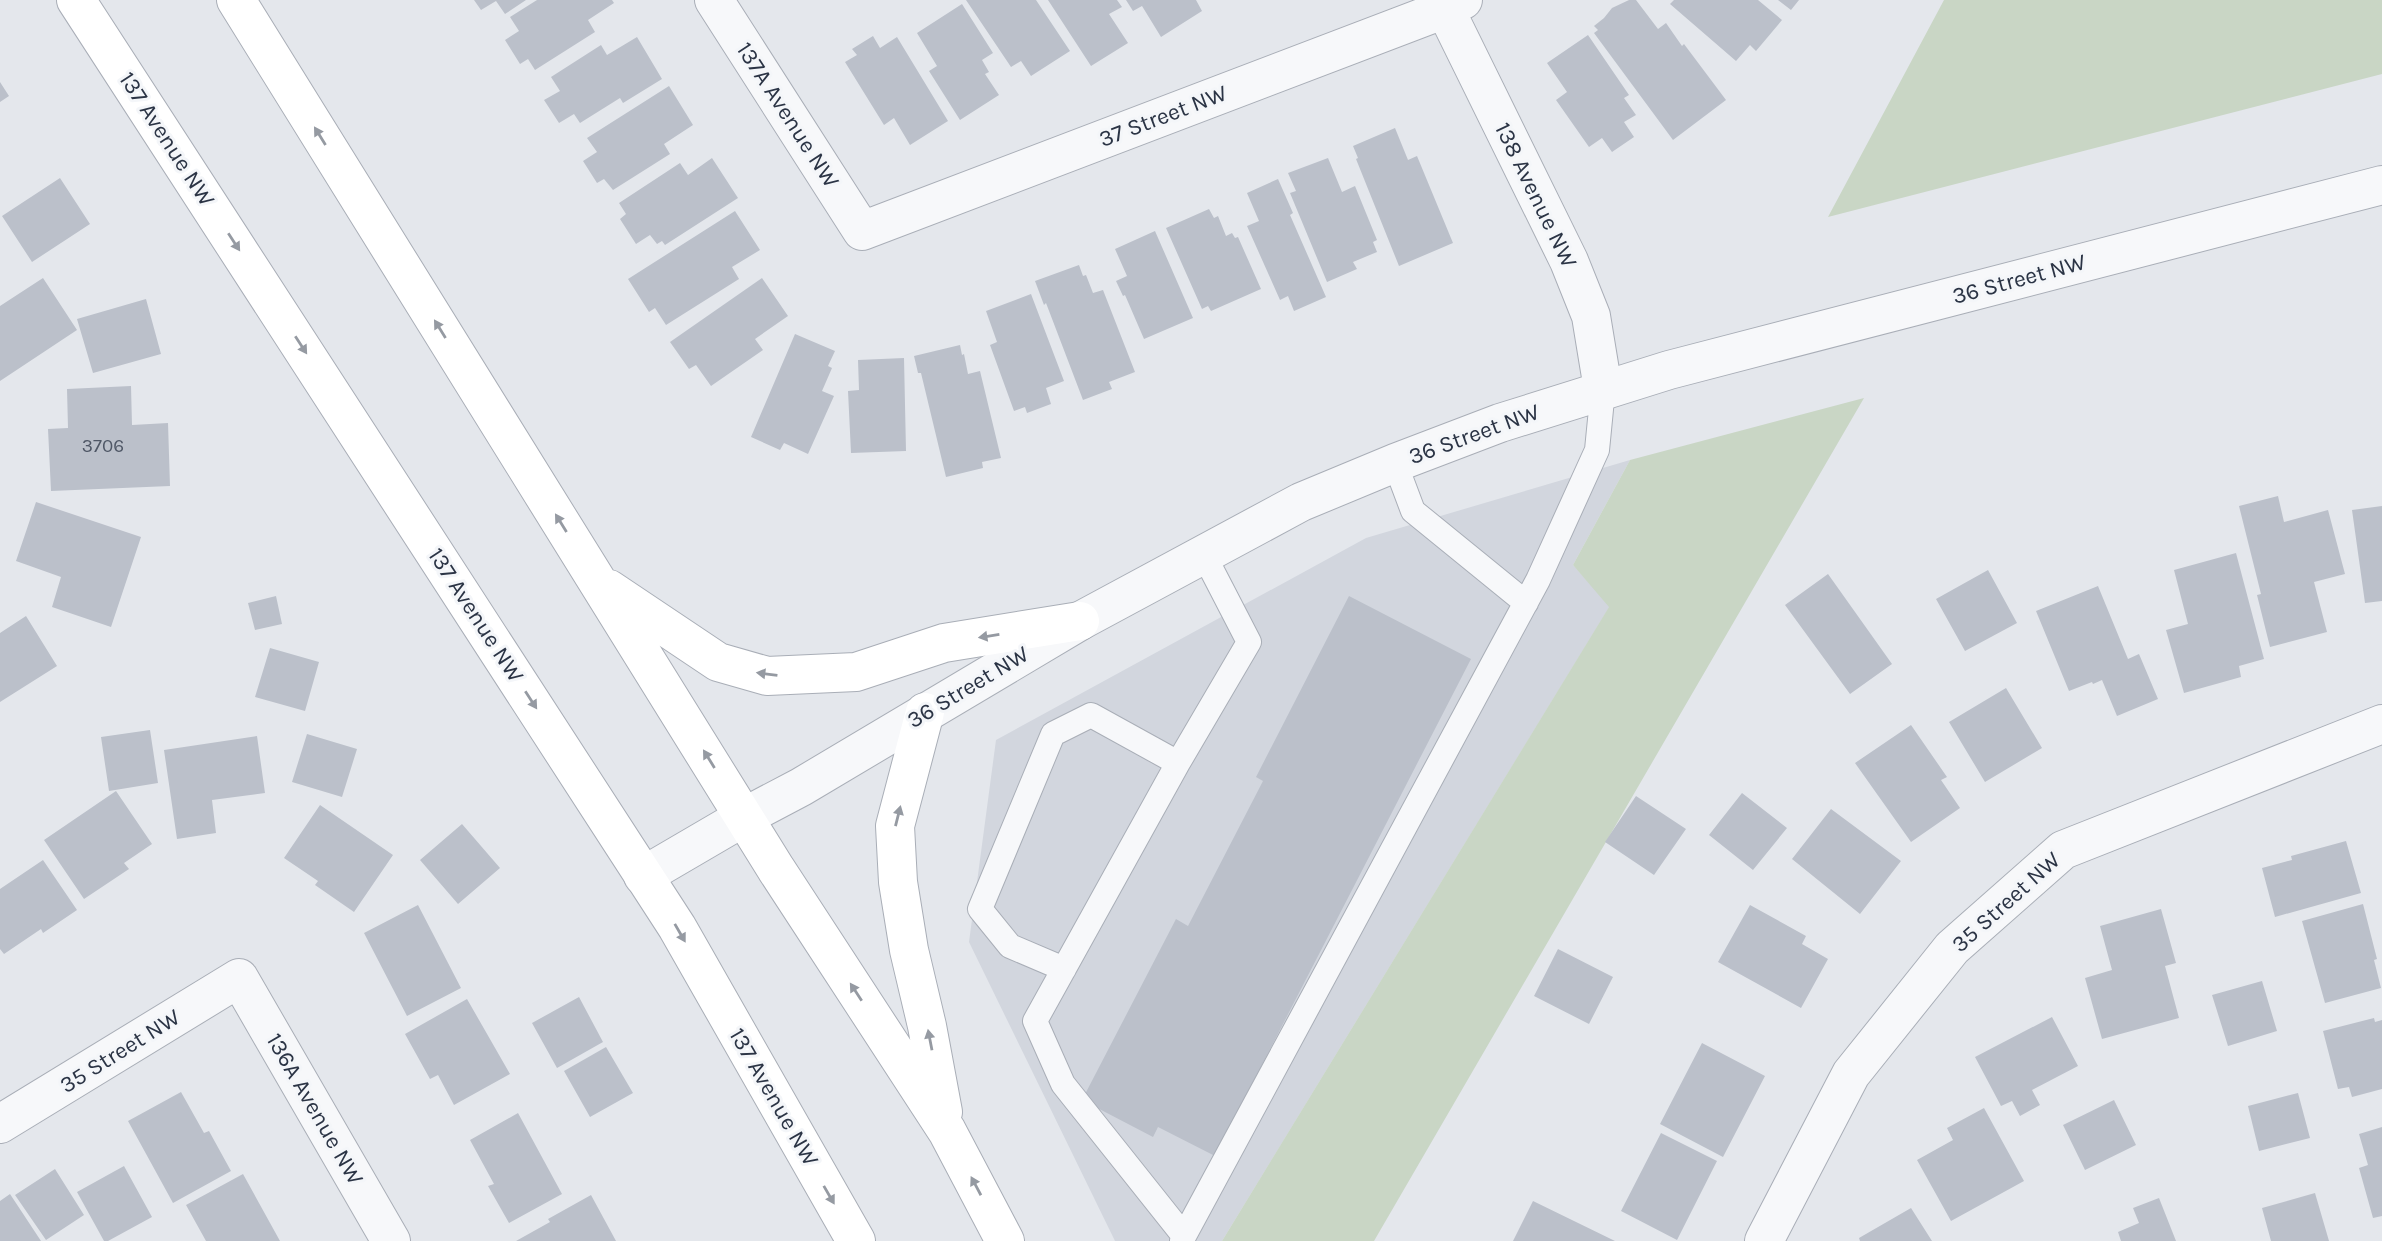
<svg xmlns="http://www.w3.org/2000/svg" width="2382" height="1241" font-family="Karla,sans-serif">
  <rect width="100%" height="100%" fill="#e4e7ec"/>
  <path fill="#d2d6de" d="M 1630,460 L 1573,565 L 1610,606 L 1222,1241 L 1115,1241 L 969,942 L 996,740 L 1366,538 Z"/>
  <path fill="#c9d6c5" d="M 1944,0 L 2382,0 L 2382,74 L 1828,217 Z
    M 1864,398 L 1374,1241 L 1222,1241 L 1609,607 L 1573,565 L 1630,460 Z"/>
  <path fill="#bbc0ca" d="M 474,0 L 526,0 L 505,14 L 496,1 L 481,10 Z
    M 537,0 L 612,0 L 614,3 L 588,20 L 595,32 L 535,70 L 528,59 L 520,64 L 505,40 L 519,31 L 510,17 Z
    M 966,0 L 1036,0 L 1070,51 L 1031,76 L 1021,61 L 1011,67 Z
    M 1048,0 L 1117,0 L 1122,7 L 1109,14 L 1128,43 L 1091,66 Z
    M 1126,0 L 1196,0 L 1202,11 L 1161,37 L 1142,6 L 1133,11 Z
    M 1629,0 L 1636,0 L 1658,29 L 1666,23 L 1682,46 L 1684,44 L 1726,100 L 1673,140 L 1594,33 L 1598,30 L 1594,26 L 1604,18 L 1612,8 Z
    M 1674,0 L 1758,0 L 1782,20 L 1756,51 L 1750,45 L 1736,61 L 1670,4 Z
    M 1778,0 L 1799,0 L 1791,10 Z
    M 962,4 L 993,53 L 982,60 L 989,72 L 985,74 L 999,95 L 960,120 L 929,71 L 937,66 L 917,33 Z
    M 1588,35 L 1629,95 L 1624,98 L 1636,115 L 1624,122 L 1634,137 L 1612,152 L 1602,138 L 1589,147 L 1556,100 L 1567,92 L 1547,63 Z
    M 873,36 L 880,48 L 897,37 L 948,121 L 910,145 L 894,118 L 884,125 L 845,62 L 857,55 L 852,49 Z
    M 637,37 L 662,79 L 623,103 L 620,98 L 580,123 L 574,114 L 559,123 L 544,100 L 560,91 L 551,77 L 601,45 L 607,55 Z
    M 0,82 L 9,96 L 0,102 Z
    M 669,86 L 693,125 L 664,144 L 670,154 L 613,190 L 604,179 L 597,183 L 583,161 L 597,152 L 587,138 Z
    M 1395,128 L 1408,160 L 1417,156 L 1453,243 L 1399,266 L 1356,159 L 1358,158 L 1353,146 Z
    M 712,158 L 738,198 L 665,245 L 662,241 L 657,244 L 650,235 L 636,244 L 620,219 L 626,214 L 619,203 L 680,163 L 688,175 Z
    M 1328,158 L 1342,192 L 1355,186 L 1377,240 L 1373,242 L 1377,252 L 1353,262 L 1357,269 L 1327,282 L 1290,193 L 1296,191 L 1288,173 Z
    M 60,178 L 90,224 L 32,262 L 2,216 Z
    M 1278,179 L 1293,213 L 1290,215 L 1326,297 L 1294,311 L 1288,296 L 1280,300 L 1247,226 L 1259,221 L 1247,193 Z
    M 1209,209 L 1214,218 L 1218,216 L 1226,236 L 1232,233 L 1235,238 L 1238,237 L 1261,289 L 1211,311 L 1208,306 L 1202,309 L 1166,228 Z
    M 735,211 L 760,250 L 732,267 L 739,279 L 666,325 L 655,308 L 649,312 L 628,279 Z
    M 1155,231 L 1193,318 L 1144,339 L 1125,295 L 1123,296 L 1116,281 L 1127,276 L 1115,249 Z
    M 1079,265 L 1083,276 L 1086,275 L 1093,293 L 1103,290 L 1135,372 L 1109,382 L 1112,389 L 1083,400 L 1046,303 L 1044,305 L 1035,281 Z
    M 43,278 L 77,330 L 0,381 L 0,306 Z
    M 762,278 L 788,316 L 755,339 L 763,350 L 711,386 L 696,365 L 689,369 L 670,342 Z
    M 1031,294 L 1064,381 L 1046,388 L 1051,404 L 1027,413 L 1025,407 L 1014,411 L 990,345 L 997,342 L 986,311 Z
    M 146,299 L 161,354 L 93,373 L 77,319 Z
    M 795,334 L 835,351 L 828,366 L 832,368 L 822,391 L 834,396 L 808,454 L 784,443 L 780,450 L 751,437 Z
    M 960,345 L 962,355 L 964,354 L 968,374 L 980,371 L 1001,458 L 982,462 L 983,468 L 946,477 L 921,373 L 918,373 L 914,356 Z
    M 904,358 L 906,451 L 851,453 L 848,391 L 859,390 L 858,360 Z
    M 131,386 L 132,425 L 168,423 L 170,486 L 51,491 L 48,429 L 68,428 L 67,389 Z
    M 2278,496 L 2284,522 L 2328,510 L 2345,574 L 2314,582 L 2327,632 L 2270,647 L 2257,595 L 2261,594 L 2239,506 Z
    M 36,502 L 141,537 L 111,627 L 52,607 L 61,577 L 16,561 Z
    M 2382,506 L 2382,601 L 2365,603 L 2352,510 Z
    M 2236,553 L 2264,659 L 2239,666 L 2241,677 L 2184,693 L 2166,630 L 2188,624 L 2174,570 Z
    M 1988,570 L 2017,623 L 1965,651 L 1936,599 Z
    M 1828,574 L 1892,664 L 1850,694 L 1785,605 Z
    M 2098,586 L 2128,659 L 2139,654 L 2158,699 L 2117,716 L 2102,680 L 2093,684 L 2092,682 L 2069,691 L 2036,611 Z
    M 276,596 L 282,624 L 255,630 L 248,603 Z
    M 1349,596 L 1471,659 L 1215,1156 L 1158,1127 L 1153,1137 L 1082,1100 L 1176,919 L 1188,926 L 1263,781 L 1256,777 Z
    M 26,616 L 57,666 L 0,702 L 0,633 Z
    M 270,648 L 319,662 L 305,711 L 255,697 Z
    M 2006,688 L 2042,748 L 1985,782 L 1949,722 Z
    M 1911,725 L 1947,777 L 1941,780 L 1960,808 L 1911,842 L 1855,763 Z
    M 150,730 L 158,783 L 109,791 L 101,737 Z
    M 307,734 L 357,749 L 342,797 L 292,782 Z
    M 257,736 L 265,793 L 212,800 L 216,833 L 177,839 L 164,750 Z
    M 116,791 L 152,844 L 124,863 L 129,869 L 84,899 L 44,840 Z
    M 1742,793 L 1787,828 L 1753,870 L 1709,835 Z
    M 1636,796 L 1686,829 L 1654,875 L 1605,842 Z
    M 320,805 L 393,855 L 354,912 L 315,885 L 318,881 L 284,858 Z
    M 1831,809 L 1901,861 L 1860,914 L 1792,859 Z
    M 462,824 L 500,868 L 458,904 L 420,860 Z
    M 2346,841 L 2361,893 L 2275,917 L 2262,868 L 2292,860 L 2291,856 Z
    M 43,860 L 77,910 L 43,933 L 41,929 L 4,954 L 0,949 L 0,889 Z
    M 2363,904 L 2377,959 L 2374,960 L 2381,988 L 2325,1003 L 2302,921 Z
    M 418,905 L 461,988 L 407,1016 L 364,933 Z
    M 1750,905 L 1806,936 L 1802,944 L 1828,959 L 1801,1008 L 1718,962 Z
    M 2161,909 L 2176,963 L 2165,966 L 2179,1018 L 2102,1039 L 2085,978 L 2112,970 L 2100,926 Z
    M 1558,949 L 1613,977 L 1589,1024 L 1534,996 Z
    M 2262,981 L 2277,1031 L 2228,1046 L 2212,995 Z
    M 579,997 L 603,1042 L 557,1068 L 532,1023 Z
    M 467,999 L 510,1074 L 454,1105 L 438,1075 L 430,1079 L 405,1034 Z
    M 2052,1017 L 2078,1066 L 2032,1090 L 2040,1105 L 2020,1116 L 2012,1101 L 2001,1106 L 1975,1057 Z
    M 2374,1018 L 2375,1022 L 2382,1020 L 2382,1089 L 2352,1097 L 2349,1087 L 2338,1089 L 2323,1031 Z
    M 1702,1043 L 1765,1076 L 1723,1157 L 1660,1124 Z
    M 606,1047 L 633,1093 L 590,1117 L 564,1071 Z
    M 181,1092 L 204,1133 L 209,1131 L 231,1171 L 173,1203 L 128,1121 Z
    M 2298,1093 L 2310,1138 L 2259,1151 L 2248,1106 Z
    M 2114,1100 L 2136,1145 L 2085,1170 L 2063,1125 Z
    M 1984,1108 L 2024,1181 L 1951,1221 L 1917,1160 L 1953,1140 L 1947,1128 Z
    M 518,1113 L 562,1194 L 509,1223 L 488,1186 L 494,1184 L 470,1140 Z
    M 2382,1127 L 2382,1216 L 2373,1218 L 2359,1168 L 2368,1165 L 2359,1134 Z
    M 1661,1133 L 1717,1161 L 1677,1240 L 1621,1211 Z
    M 124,1166 L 152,1217 L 108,1241 L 104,1241 L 77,1192 Z
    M 55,1169 L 84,1215 L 46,1240 L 15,1195 Z
    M 243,1174 L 280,1241 L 206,1241 L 186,1205 Z
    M 2315,1193 L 2329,1241 L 2271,1241 L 2262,1208 Z
    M 10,1194 L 41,1241 L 0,1241 L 0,1201 Z
    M 591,1195 L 616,1241 L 516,1241 L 550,1222 L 548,1219 Z
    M 2159,1198 L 2176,1241 L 2121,1241 L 2118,1232 L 2139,1223 L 2133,1208 Z
    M 1533,1201 L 1615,1241 L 1513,1241 Z
    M 1911,1208 L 1932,1241 L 1860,1241 L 1859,1238 Z"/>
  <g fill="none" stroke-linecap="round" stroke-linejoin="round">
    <defs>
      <path id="service" d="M 1395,463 L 1413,511 L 1526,603
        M 1064,969 L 1010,946 L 980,909 L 1053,734 L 1091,715 L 1178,763
        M 1184,1236 L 1538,580 L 1597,450 L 1603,389
        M 1182,1241 L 1184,1236 L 1063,1084 L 1035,1021 L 1178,763 L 1249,642 L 1204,555"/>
      <path id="minor" d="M 714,0 L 862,231 L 1445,9 L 1463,0
        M 1445,9 L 1569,261 L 1591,316 L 1603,389
        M 0,1124 L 239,978 L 391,1241
        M 1764,1241 L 1851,1074 L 1952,948 L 2063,850 L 2382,724"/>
      <path id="tertiary" d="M 643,876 L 744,817 L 801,787 L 1080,621 L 1301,502 L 1395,463 L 1500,423 L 1669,370 L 2382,185"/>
      <path id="secondary" d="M 76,0 L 677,927 L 856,1241
        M 236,0 L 776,869 L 947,1131 L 1005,1241
        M 609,589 L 718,662 L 767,676 L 856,672 L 944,643 L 1080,621
        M 925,712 L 895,826 L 898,882 L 909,950 L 927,1026 L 943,1112"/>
    </defs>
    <use href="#service" stroke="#a9aeb7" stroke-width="26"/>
    <use href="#minor" stroke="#a9aeb7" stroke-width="40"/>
    <use href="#tertiary" stroke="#a9aeb7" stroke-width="40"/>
    <use href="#secondary" stroke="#a9aeb7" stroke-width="40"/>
    <use href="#service" stroke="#f7f8fa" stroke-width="24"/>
    <use href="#minor" stroke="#f7f8fa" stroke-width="38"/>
    <use href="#tertiary" stroke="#f7f8fa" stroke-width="38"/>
    <use href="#secondary" stroke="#fff" stroke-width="38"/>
  </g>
  <defs><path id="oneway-solid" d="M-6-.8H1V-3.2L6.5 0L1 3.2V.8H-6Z" transform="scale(1.75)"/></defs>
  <g fill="#959aa2">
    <use href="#oneway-solid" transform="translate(320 136) rotate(-122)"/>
    <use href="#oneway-solid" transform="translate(234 242) rotate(57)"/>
    <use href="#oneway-solid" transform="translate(440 329) rotate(-122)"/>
    <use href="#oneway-solid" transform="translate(301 345) rotate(57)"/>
    <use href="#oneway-solid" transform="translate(561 523) rotate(-122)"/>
    <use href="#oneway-solid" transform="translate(989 636) rotate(171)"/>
    <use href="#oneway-solid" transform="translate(767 674) rotate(-173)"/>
    <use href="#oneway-solid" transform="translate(531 700) rotate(57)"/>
    <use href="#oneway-solid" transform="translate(709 759) rotate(-122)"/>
    <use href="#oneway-solid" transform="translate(898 816) rotate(-76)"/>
    <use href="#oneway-solid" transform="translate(680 933) rotate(60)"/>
    <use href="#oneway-solid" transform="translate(856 992) rotate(-123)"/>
    <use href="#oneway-solid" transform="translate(930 1040) rotate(-101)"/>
    <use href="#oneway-solid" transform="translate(976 1186) rotate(-118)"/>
    <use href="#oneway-solid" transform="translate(829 1195) rotate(60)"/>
  </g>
  <g text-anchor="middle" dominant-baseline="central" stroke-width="6" stroke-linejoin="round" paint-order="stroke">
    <g font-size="19" fill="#4f5766">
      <text x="103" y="446">3706</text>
    </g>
    <g font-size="23" fill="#2b3445" stroke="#f4f6f9">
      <text transform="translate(788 115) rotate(57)">137A Avenue NW</text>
      <text transform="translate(1163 116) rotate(-21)">37 Street NW</text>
      <text transform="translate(167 139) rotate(57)">137 Avenue NW</text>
      <text transform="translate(1536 195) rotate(64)">138 Avenue NW</text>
      <text transform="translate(2019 279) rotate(-15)">36 Street NW</text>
      <text transform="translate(1474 434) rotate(-20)">36 Street NW</text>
      <text transform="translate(476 615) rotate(57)">137 Avenue NW</text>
      <text transform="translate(968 687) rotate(-31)">36 Street NW</text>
      <text transform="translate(2006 902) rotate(-42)">35 Street NW</text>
      <text transform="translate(120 1051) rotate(-32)">35 Street NW</text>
      <text transform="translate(774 1097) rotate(60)">137 Avenue NW</text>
      <text transform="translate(315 1109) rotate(60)">136A Avenue NW</text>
    </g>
  </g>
</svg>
